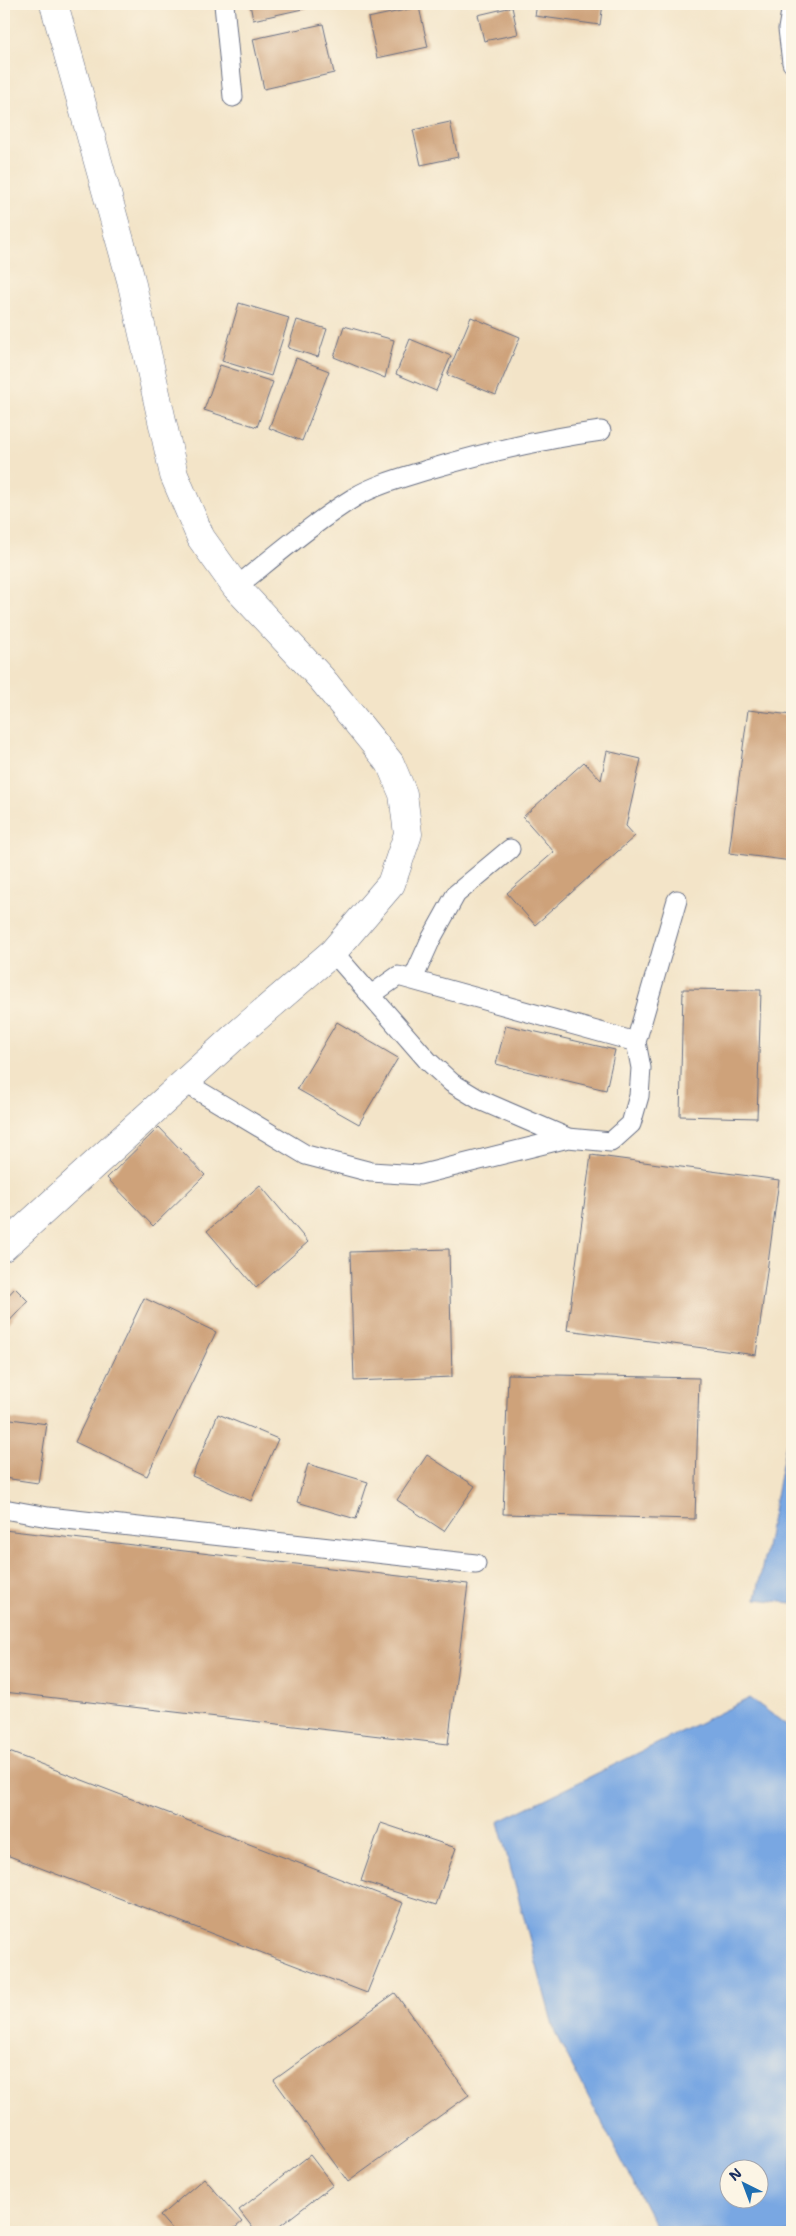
<svg xmlns="http://www.w3.org/2000/svg" width="796" height="2236" font-family="'Shantell Sans',sans-serif">
  <rect width="100%" height="100%" fill="#fcf5e5"/>
  <filter id="ink" filterUnits="userSpaceOnUse"><feTurbulence type="fractalNoise" baseFrequency=".02" numOctaves="2"/><feDisplacementMap in="SourceGraphic" scale="10" xChannelSelector="R" yChannelSelector="G"/><feConvolveMatrix kernelMatrix="1 2 1 2 8 2 1 2 1" color-interpolation-filters="sRGB"/></filter>
  <filter id="wash" filterUnits="userSpaceOnUse"><feTurbulence type="fractalNoise" baseFrequency=".0096" numOctaves="4" result="noise"/><feDisplacementMap in="SourceGraphic" scale="20" xChannelSelector="R" yChannelSelector="G"/><feGaussianBlur stdDeviation="1.12" result="paint"/><feColorMatrix in="noise" values="0 0 0 0 0 0 0 0 0 0 0 0 0 0 0 0 0 1.4 0 .05"/><feComposite in="paint" operator="in"/></filter>
  <g filter="url(#wash)">
    <rect width="100%" height="100%" fill="#f3e4c8"/>
    <path fill="#79a7e2" stroke="#4a6ba0" fill-rule="evenodd" d="M 792,1413 L 792,1603 L 756,1599 Z
      M 750,1698 L 792,1729 L 792,2232 L 659,2232 L 555,2033 L 498,1822 ZM 728,2168 L 758,2168 L 758,2198 L 728,2198 Z"/>
    <g id="blocks">
      <path fill="#cea27a" d="M 250,4 L 316,4 L 316,6 L 253,20 Z
        M 537,4 L 603,4 L 600,25 L 535,16 Z
        M 419,7 L 428,47 L 377,58 L 368,18 Z
        M 512,7 L 518,34 L 484,41 L 478,15 Z
        M 323,24 L 334,73 L 264,89 L 253,39 Z
        M 450,122 L 458,157 L 421,165 L 413,130 Z
        M 239,303 L 289,318 L 271,376 L 222,361 Z
        M 471,317 L 520,337 L 496,395 L 447,375 Z
        M 297,320 L 327,329 L 318,357 L 288,348 Z
        M 344,326 L 394,340 L 385,378 L 334,357 Z
        M 410,339 L 451,356 L 436,391 L 396,374 Z
        M 296,358 L 329,371 L 302,441 L 269,428 Z
        M 220,365 L 273,382 L 257,427 L 204,410 Z
        M 748,710 L 792,715 L 792,861 L 729,853 Z
        M 607,751 L 641,759 L 626,826 L 635,836 L 535,925 L 507,893 L 554,852 L 523,817 L 584,762 L 601,780 Z
        M 683,989 L 761,990 L 757,1118 L 680,1116 Z
        M 337,1022 L 398,1058 L 359,1124 L 297,1089 Z
        M 506,1025 L 615,1050 L 606,1090 L 496,1064 Z
        M 159,1127 L 205,1175 L 153,1226 L 107,1178 Z
        M 591,1155 L 779,1180 L 756,1355 L 567,1330 Z
        M 260,1185 L 308,1242 L 256,1288 L 207,1231 Z
        M 449,1249 L 452,1377 L 354,1381 L 350,1252 Z
        M 15,1288 L 28,1301 L 4,1327 L 4,1300 Z
        M 144,1298 L 216,1332 L 147,1476 L 75,1442 Z
        M 508,1374 L 699,1378 L 695,1519 L 503,1514 Z
        M 218,1414 L 278,1439 L 251,1501 L 192,1476 Z
        M 4,1418 L 47,1424 L 38,1483 L 4,1478 Z
        M 427,1455 L 475,1486 L 444,1531 L 397,1500 Z
        M 308,1464 L 368,1482 L 356,1519 L 297,1502 Z
        M 4,1530 L 468,1584 L 448,1744 L 4,1692 Z
        M 4,1750 L 403,1903 L 367,1993 L 4,1854 Z
        M 381,1823 L 456,1848 L 436,1905 L 361,1881 Z
        M 395,1993 L 469,2095 L 348,2182 L 274,2080 Z
        M 310,2155 L 333,2185 L 272,2232 L 256,2232 L 239,2210 Z
        M 204,2178 L 242,2222 L 230,2232 L 174,2232 L 160,2216 Z"/>
    </g>
  </g>
  <g filter="url(#ink)">
    <use href="#blocks" fill-opacity="0" stroke="#676e83" stroke-width="1"/>
    <g fill="none" stroke-linecap="round" stroke-linejoin="round">
      <defs>
        <path id="lane" d="M 224,4 L 233,97
          M 792,5 L 788,29 L 792,63
          M 236,587 C 275,556 313,523 355,497 C 377,484 405,477 430,469 C 488,452 541,439 601,431
          M 333,952 L 428,1061 L 452,1083 L 480,1100 L 568,1138 L 611,1142 L 631,1124 L 639,1096 L 641,1068 L 636,1042
          M 413,979 L 431,939 L 456,894 L 510,849
          M 371,995 L 398,976 L 636,1042 L 677,900
          M 184,1082 L 306,1155 L 371,1172 L 419,1175 L 568,1138
          M 4,1509 L 48,1517 L 476,1564"/>
        <path id="secondary" d="M 4,1247 L 233,1038 L 333,952 L 391,884 L 408,834 L 403,794 L 390,763 L 321,678 L 236,587 L 201,538 L 174,475 L 131,280 L 54,4"/>
      </defs>
      <use href="#lane" stroke="#676e83" stroke-width="21"/>
      <use href="#secondary" stroke="#676e83" stroke-width="29"/>
      <use href="#lane" stroke="#fff" stroke-width="19"/>
      <use href="#secondary" stroke="#fff" stroke-width="28"/>
    </g>
  </g>
  <rect width="796" height="2236" fill="none" stroke="#fcf5e5" stroke-width="20"/>
  <g transform="translate(744 2184) rotate(318)"><circle r="24" fill="#fcf5e5" stroke="#a2a6af"/>
  <path d="M0-4L9 19L0 12L-9 19Z" fill="#1f6fb2"/>
  <text y="-8" font-size="14" font-weight="bold" text-anchor="middle" fill="#1b2f5e">N</text>
  </g>
</svg>
